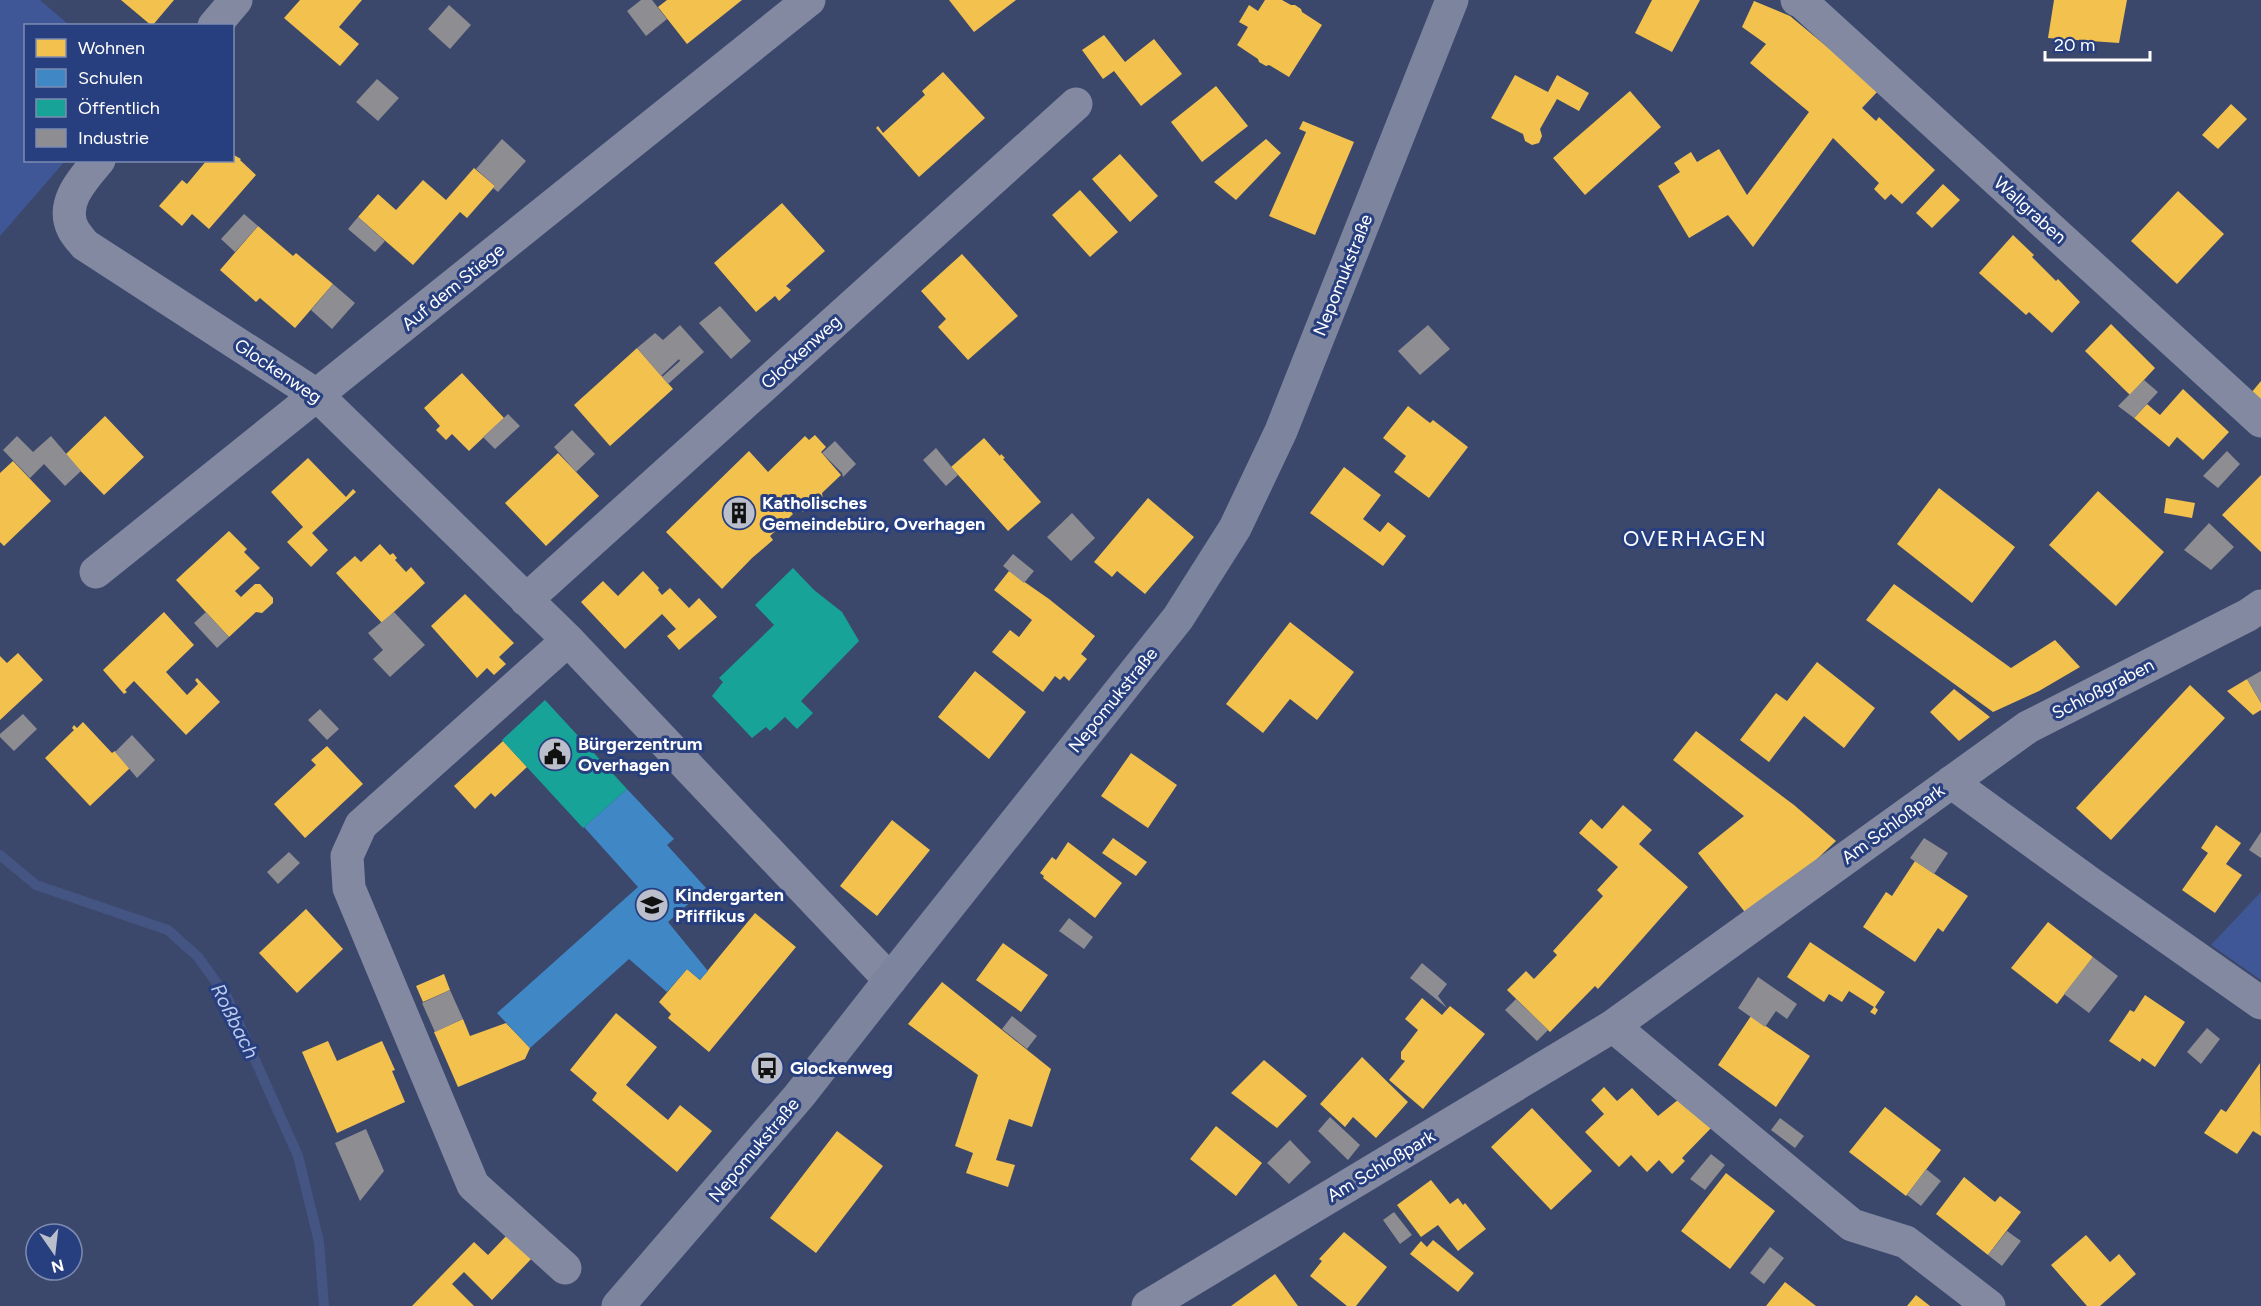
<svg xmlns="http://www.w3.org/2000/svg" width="2261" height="1306" font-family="Figtree,sans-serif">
  <rect width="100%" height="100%" fill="#3c486b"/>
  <path fill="#3f5797" d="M 0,0 L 40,0 L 69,25 L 26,26 L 26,160 L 65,161 L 0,236 Z
    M 2261,892 L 2261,980 L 2211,945 Z"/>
  <path fill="#f2c14e" d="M 121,0 L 174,0 L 152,26 Z
    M 300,0 L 362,0 L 339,27 L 359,44 L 340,66 L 284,18 Z
    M 667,0 L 742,0 L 687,44 L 658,7 Z
    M 949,0 L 1016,0 L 974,32 Z
    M 1265,0 L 1282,0 L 1291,5 L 1295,5 L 1301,9 L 1302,12 L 1322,25 L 1289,77 L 1269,65 L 1266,66 L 1259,62 L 1258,59 L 1237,45 L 1248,27 L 1239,22 L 1249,5 L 1258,11 Z
    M 1652,0 L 1700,0 L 1672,52 L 1635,33 Z
    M 2054,0 L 2127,0 L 2119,43 L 2048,38 Z
    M 1754,1 L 1790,16 L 1879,90 L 1862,108 L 1876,121 L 1879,117 L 1935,170 L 1902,204 L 1891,194 L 1885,200 L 1874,189 L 1879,183 L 1833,138 L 1753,247 L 1728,215 L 1689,238 L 1658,186 L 1680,172 L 1674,163 L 1691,152 L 1697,162 L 1719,149 L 1747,195 L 1809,112 L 1750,63 L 1766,44 L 1742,27 Z
    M 1104,35 L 1125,62 L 1154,39 L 1182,74 L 1141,106 L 1114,71 L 1103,79 L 1082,50 Z
    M 943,72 L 985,118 L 919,177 L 876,128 L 878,126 L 883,133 L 925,95 L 922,91 Z
    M 1515,75 L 1548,92 L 1557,75 L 1589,93 L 1579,111 L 1557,99 L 1540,129 L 1542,136 L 1539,143 L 1532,145 L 1525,141 L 1523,134 L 1491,118 Z
    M 1216,86 L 1248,126 L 1202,162 L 1171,122 Z
    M 1630,91 L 1661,127 L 1585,195 L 1553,158 Z
    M 2231,104 L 2247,119 L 2218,149 L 2202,135 Z
    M 1303,121 L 1354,142 L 1315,235 L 1269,216 L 1306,132 L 1299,129 Z
    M 1266,139 L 1281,153 L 1236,200 L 1214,182 Z
    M 232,154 L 241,159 L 240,160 L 256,175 L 209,229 L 192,214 L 182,226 L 159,206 L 182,180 L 187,184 L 207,160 L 232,160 Z
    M 1120,154 L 1158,196 L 1130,222 L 1092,179 Z
    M 474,168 L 495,186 L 467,218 L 460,212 L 413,265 L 358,217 L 378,194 L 396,210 L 423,180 L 446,200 Z
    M 1943,184 L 1960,200 L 1932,228 L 1916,213 Z
    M 1080,190 L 1118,232 L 1090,257 L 1052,215 Z
    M 2178,191 L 2224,234 L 2177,284 L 2131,241 Z
    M 782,203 L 825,251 L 786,286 L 791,290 L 779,301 L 775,296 L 756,312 L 714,263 Z
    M 258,226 L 293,256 L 296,253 L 333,284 L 295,328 L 260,298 L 256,302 L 220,270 Z
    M 2013,235 L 2034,255 L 2032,257 L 2056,281 L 2058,279 L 2080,302 L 2052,333 L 2029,312 L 2026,315 L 1979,273 Z
    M 962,254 L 1018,316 L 968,360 L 938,327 L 946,319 L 921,291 Z
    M 2111,324 L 2155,368 L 2130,395 L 2085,351 Z
    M 637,348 L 673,389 L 610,446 L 574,405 Z
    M 462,373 L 504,418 L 469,451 L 452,434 L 446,440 L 436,430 L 440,426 L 424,408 Z
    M 2261,381 L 2261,401 L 2251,393 Z
    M 2183,389 L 2229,432 L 2203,460 L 2177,437 L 2169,447 L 2134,418 L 2147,404 L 2160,415 Z
    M 1408,406 L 1430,423 L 1433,420 L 1468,447 L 1429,498 L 1394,472 L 1406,456 L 1383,438 Z
    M 105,416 L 144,457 L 104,495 L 65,455 Z
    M 815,435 L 826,447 L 821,452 L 841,475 L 822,493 L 823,501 L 814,510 L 806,509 L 803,512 L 791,500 L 785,505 L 793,514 L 770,536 L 773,540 L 752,558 L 722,589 L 666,532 L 749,451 L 768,472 L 805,436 L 809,440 Z
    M 984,438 L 1000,456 L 1001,454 L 1005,458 L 1003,459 L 1041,502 L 1008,531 L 951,467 Z
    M 558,453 L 599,496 L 546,546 L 505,503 Z
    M 308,458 L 346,497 L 353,489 L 356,492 L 312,533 L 328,550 L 311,567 L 287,542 L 303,527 L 271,492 Z
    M 13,461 L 51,501 L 4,546 L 0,542 L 0,473 Z
    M 1344,467 L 1381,495 L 1363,519 L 1380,532 L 1388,522 L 1406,536 L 1383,566 L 1310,513 Z
    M 2261,475 L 2261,552 L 2222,515 Z
    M 1939,488 L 2015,547 L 1972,603 L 1897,544 Z
    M 2098,491 L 2164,552 L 2116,606 L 2049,545 Z
    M 1148,498 L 1194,537 L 1145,594 L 1117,571 L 1112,577 L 1094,562 Z
    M 2166,498 L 2195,503 L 2192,518 L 2164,513 Z
    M 229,531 L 247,549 L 244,552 L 260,568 L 235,591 L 241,597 L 255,584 L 260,584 L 273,598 L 273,603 L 262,613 L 256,612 L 229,637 L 176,580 Z
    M 380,544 L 390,555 L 393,553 L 397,558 L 395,560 L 406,572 L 411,567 L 425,583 L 382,623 L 336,573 L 355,556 L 361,562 Z
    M 643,571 L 659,588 L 658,590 L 662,595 L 670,588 L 689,608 L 699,598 L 717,617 L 679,650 L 667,636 L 676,629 L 662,614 L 625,649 L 581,602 L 603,581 L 618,596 Z
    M 1009,571 L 1049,599 L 1095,636 L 1081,654 L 1087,659 L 1069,681 L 1064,676 L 1060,680 L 1055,676 L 1043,692 L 992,652 L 1010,630 L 1019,637 L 1032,620 L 994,590 Z
    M 1894,584 L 2011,668 L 2055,640 L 2080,667 L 2039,691 L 1993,712 L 1866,620 Z
    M 465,594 L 514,643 L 499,657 L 506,664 L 494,675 L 487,668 L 477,678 L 431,626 Z
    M 164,612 L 194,645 L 166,672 L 187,695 L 198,684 L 195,680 L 197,678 L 220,702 L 186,735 L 134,681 L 125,690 L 127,692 L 124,694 L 103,670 Z
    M 1290,622 L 1354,672 L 1317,720 L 1290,699 L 1263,733 L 1226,704 Z
    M 18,653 L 43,680 L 0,720 L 0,656 L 7,663 Z
    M 1817,662 L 1875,708 L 1844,748 L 1804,716 L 1769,762 L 1740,740 L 1776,693 L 1787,701 Z
    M 975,671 L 1026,712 L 989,759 L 938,717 Z
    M 2247,679 L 2261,703 L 2261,710 L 2253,715 L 2227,691 Z
    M 2190,685 L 2225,718 L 2111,840 L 2076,808 Z
    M 1954,689 L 1990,717 L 1959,741 L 1930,712 Z
    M 83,722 L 112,753 L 115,751 L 130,768 L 90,806 L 45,758 L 74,730 L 72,728 L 74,725 L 77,728 Z
    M 1696,731 L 1794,805 L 1836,841 L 1795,880 L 1748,916 L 1698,853 L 1744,816 L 1673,760 Z
    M 503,741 L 527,767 L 495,797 L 491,793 L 475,809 L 454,786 Z
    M 327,746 L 363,784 L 305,838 L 274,804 L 316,765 L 311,760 Z
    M 1131,753 L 1177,785 L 1148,828 L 1101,796 Z
    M 1623,805 L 1652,830 L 1639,844 L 1688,887 L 1598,989 L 1595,986 L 1550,1032 L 1507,990 L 1526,971 L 1534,979 L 1557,955 L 1553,951 L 1603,896 L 1597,890 L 1618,867 L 1579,833 L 1591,819 L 1602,829 Z
    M 892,820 L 930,850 L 877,916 L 840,886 Z
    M 2216,825 L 2241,843 L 2226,864 L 2242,875 L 2215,913 L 2182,890 L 2208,853 L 2201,848 Z
    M 1113,838 L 1147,862 L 1136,876 L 1102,853 Z
    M 1068,842 L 1122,883 L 1095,918 L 1043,878 L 1044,876 L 1040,873 L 1052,857 L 1056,860 Z
    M 1915,861 L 1968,896 L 1943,932 L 1938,928 L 1915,962 L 1863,927 L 1886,892 L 1892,896 Z
    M 306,909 L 343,949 L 297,993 L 259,953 Z
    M 755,913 L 796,947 L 709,1052 L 668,1018 L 671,1014 L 659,1002 L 687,969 L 700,980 Z
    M 2048,922 L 2093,957 L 2057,1004 L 2011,968 Z
    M 1810,942 L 1885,992 L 1875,1007 L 1878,1010 L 1875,1015 L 1870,1012 L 1874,1007 L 1849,991 L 1842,1002 L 1829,994 L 1824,1002 L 1787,977 Z
    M 1003,943 L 1048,975 L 1021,1012 L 976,980 Z
    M 444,974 L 450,990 L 423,1002 L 416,986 Z
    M 942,982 L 1051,1069 L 1032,1127 L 1009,1119 L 996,1160 L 1015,1165 L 1008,1187 L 966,1173 L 973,1153 L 955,1146 L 978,1075 L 908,1024 Z
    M 2145,995 L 2185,1022 L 2155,1067 L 2142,1058 L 2140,1062 L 2109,1041 L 2130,1010 L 2134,1012 Z
    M 1422,998 L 1442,1015 L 1450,1006 L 1485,1034 L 1423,1109 L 1389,1080 L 1405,1061 L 1401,1059 L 1401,1052 L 1418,1030 L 1405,1019 Z
    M 616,1013 L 657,1047 L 626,1085 L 668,1120 L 680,1105 L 712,1131 L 677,1172 L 592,1100 L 597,1093 L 570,1070 Z
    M 1751,1016 L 1810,1056 L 1776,1107 L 1718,1065 Z
    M 463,1019 L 470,1036 L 506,1023 L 530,1048 L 525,1059 L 458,1087 L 434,1032 Z
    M 328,1041 L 337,1061 L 382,1041 L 395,1070 L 392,1071 L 405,1102 L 337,1133 L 302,1052 Z
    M 1362,1057 L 1408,1102 L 1376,1138 L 1353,1117 L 1345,1127 L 1320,1104 Z
    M 1264,1060 L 1307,1096 L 1277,1128 L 1231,1093 Z
    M 2260,1063 L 2261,1136 L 2253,1131 L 2237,1154 L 2204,1133 L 2221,1109 L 2226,1112 Z
    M 1604,1087 L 1617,1101 L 1632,1088 L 1658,1116 L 1679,1099 L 1713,1126 L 1682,1158 L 1685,1161 L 1672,1174 L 1659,1160 L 1647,1172 L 1631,1155 L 1619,1167 L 1585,1132 L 1604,1114 L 1591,1100 Z
    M 1885,1107 L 1941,1150 L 1906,1196 L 1849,1152 Z
    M 1532,1108 L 1592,1171 L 1551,1210 L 1491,1147 Z
    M 1216,1126 L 1262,1163 L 1236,1196 L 1190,1159 Z
    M 837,1131 L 883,1166 L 816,1253 L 770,1218 Z
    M 1726,1173 L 1775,1211 L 1730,1269 L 1681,1231 Z
    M 1964,1177 L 1995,1202 L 2000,1196 L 2021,1212 L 1988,1255 L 1936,1214 Z
    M 1431,1180 L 1450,1204 L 1458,1198 L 1463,1205 L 1465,1203 L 1486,1229 L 1458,1251 L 1438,1225 L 1421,1237 L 1397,1205 Z
    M 1344,1232 L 1387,1267 L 1356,1306 L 1347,1306 L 1310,1276 L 1322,1261 L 1319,1259 Z
    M 508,1234 L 534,1256 L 492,1300 L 464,1272 L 452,1284 L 474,1306 L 412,1306 L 474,1242 L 488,1255 Z
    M 2086,1235 L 2110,1262 L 2119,1254 L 2136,1274 L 2100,1306 L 2087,1306 L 2051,1265 Z
    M 1433,1240 L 1474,1273 L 1458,1292 L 1410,1254 L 1421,1241 L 1427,1247 Z
    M 1275,1274 L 1298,1306 L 1231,1306 Z
    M 1785,1282 L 1816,1306 L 1766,1306 Z
    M 1916,1295 L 1930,1306 L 1907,1306 Z"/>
  <path fill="#3f88c5" d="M 627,789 L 674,839 L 667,845 L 706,888 L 668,922 L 708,971 L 700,980 L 687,969 L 667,992 L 629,959 L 530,1048 L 497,1013 L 638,887 L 584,827 Z"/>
  <path fill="#17a398" d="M 793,568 L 814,590 L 842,612 L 859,641 L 801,701 L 813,713 L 797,729 L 785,717 L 770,731 L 766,727 L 752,738 L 712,696 L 723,682 L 719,678 L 774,625 L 755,605 Z
    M 545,700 L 627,789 L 583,828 L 502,740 Z"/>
  <path fill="#8d8d92" d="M 641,0 L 652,0 L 667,19 L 646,36 L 627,11 Z
    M 449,5 L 471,25 L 450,49 L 428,29 Z
    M 377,79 L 399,98 L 378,121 L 356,102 Z
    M 502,139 L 526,161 L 498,192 L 493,188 L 495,186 L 476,169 Z
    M 244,214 L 258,226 L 235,252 L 221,239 Z
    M 358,217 L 385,241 L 375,252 L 348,229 Z
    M 333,284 L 355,303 L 332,329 L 311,310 Z
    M 720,306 L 751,341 L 731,359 L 699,323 Z
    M 680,325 L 704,352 L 668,384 L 662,377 L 680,361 L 679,359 L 661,376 L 637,348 L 655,333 L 663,340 Z
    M 1428,325 L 1450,349 L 1420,375 L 1398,351 Z
    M 2144,380 L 2158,392 L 2134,418 L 2118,406 Z
    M 508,414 L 520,426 L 495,449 L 483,437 Z
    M 572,430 L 595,454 L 576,472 L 554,447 Z
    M 17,436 L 33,452 L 51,436 L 81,471 L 65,486 L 44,464 L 30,478 L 3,450 Z
    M 835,441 L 856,464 L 843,477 L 842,473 L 822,453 Z
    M 936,448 L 958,475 L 946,486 L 923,460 Z
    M 2227,451 L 2240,464 L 2218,488 L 2203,476 Z
    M 1072,513 L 1095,538 L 1071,561 L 1047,537 Z
    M 2209,523 L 2234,547 L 2211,570 L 2184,550 Z
    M 1013,554 L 1034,571 L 1024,583 L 1003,566 Z
    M 206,612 L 229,637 L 217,648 L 194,623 Z
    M 394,612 L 425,645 L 390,677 L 373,659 L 383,650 L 368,633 Z
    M 2261,671 L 2261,703 L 2247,679 Z
    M 320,709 L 339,729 L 327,740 L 308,720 Z
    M 23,714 L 37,729 L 14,751 L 0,737 L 0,734 Z
    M 132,735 L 155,760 L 137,778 L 115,752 Z
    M 2261,832 L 2261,858 L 2249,850 Z
    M 1924,838 L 1948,853 L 1934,874 L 1910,858 Z
    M 289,852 L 300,863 L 278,884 L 267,872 Z
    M 1069,918 L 1093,937 L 1084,949 L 1059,931 Z
    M 2093,957 L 2118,976 L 2089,1013 L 2064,994 Z
    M 1422,963 L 1447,984 L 1438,996 L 1447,1008 L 1410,978 Z
    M 1758,977 L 1797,1004 L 1787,1019 L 1776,1011 L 1765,1027 L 1738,1008 Z
    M 450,990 L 463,1019 L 435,1032 L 422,1003 Z
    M 1516,999 L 1548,1030 L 1537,1041 L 1505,1010 Z
    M 1012,1016 L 1037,1036 L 1027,1049 L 1002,1029 Z
    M 2207,1028 L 2220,1039 L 2201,1064 L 2187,1052 Z
    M 1330,1117 L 1360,1145 L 1348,1160 L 1318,1131 Z
    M 1780,1118 L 1804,1136 L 1795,1148 L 1771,1130 Z
    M 366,1129 L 384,1171 L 360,1201 L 335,1143 Z
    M 1290,1140 L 1311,1162 L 1289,1184 L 1267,1163 Z
    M 1711,1154 L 1725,1165 L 1705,1190 L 1690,1179 Z
    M 1926,1169 L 1941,1181 L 1921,1206 L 1907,1195 Z
    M 1394,1212 L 1412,1235 L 1400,1244 L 1383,1220 Z
    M 2007,1231 L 2021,1241 L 2002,1266 L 1988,1255 Z
    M 1770,1247 L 1784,1258 L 1764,1284 L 1750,1273 Z"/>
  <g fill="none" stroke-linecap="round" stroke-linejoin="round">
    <path stroke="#445583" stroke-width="10" d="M 0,855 L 36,885 L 168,930 L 198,957 L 227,997 L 298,1156 L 319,1242 L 324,1306"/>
    <path stroke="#8289a1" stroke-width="33" d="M 1797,0 L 1802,2 L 2261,421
      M 214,26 L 236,0
      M 99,160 C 83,179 60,203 73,229 C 76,235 81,240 85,245 L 318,396 L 568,640 L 890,980
      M 96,572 L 809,0
      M 526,600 L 1076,104
      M 1951,782 L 2090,883 L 2261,1003
      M 1613,1026 L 1852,1225 L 1906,1242 L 1989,1306
      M 565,1268 L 473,1185 L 349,888 L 347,856 L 361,825 L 568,640
      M 1148,1306 L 1613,1026 L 2028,727 L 2248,615 L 2261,606"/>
    <path stroke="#7d849d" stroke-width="33" d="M 618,1306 L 799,1096 L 890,980 L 1178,618 L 1235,528 L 1281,431 L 1452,0"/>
  </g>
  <defs>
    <symbol id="building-disc" viewBox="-11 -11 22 22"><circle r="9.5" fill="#bbbfcb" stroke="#283f7f"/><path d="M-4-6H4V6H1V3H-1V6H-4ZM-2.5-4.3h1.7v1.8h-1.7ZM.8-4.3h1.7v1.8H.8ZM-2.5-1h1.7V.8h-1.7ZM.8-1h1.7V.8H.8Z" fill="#111"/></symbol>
    <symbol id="civic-disc" viewBox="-11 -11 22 22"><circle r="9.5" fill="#bbbfcb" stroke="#283f7f"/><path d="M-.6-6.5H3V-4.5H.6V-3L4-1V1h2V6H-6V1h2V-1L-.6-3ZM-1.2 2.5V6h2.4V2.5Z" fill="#111"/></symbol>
    <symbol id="school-disc" viewBox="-11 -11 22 22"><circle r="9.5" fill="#bbbfcb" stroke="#283f7f"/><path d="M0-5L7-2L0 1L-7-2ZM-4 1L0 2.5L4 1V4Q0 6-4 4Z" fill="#111"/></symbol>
    <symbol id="bus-disc" viewBox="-11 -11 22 22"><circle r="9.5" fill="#bbbfcb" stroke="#283f7f"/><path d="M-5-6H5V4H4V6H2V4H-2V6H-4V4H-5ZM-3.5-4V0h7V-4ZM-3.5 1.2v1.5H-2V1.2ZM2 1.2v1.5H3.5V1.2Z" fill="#111"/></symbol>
  </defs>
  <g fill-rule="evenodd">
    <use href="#building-disc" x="720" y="494" width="38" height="38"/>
    <use href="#civic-disc" x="536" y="735" width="38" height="38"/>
    <use href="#school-disc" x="633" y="886" width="38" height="38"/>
    <use href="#bus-disc" x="748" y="1049" width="38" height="38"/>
  </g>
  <g text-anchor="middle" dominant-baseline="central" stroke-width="6" stroke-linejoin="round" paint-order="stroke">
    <g font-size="18" fill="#fff" stroke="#283f7f">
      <text transform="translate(2030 210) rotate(42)">Wallgraben</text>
      <text transform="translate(1343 275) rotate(-68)">Nepomukstraße</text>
      <text transform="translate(453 287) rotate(-39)">Auf dem Stiege</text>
      <text transform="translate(801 352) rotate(-42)">Glockenweg</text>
      <text transform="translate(278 371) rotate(34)">Glockenweg</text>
      <text transform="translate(2103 689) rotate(-27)">Schloßgraben</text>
      <text transform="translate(1113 700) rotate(-51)">Nepomukstraße</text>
      <text transform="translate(1893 824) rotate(-36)">Am Schloßpark</text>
      <text transform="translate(754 1150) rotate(-50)">Nepomukstraße</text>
      <text transform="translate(1381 1166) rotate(-31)">Am Schloßpark</text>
    </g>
    <g font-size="18" font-weight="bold" fill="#fff" stroke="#283f7f" text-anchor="start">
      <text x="762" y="503">Katholisches<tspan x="762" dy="21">Gemeindebüro, Overhagen</tspan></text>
      <text x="578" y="744">Bürgerzentrum<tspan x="578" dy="21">Overhagen</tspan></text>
      <text x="675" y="895">Kindergarten<tspan x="675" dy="21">Pfiffikus</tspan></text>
      <text x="790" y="1068">Glockenweg</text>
    </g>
    <g font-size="20" font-style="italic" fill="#bbc9ed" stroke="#283f7f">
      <text transform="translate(235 1021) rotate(63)">Roßbach</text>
    </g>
    <g font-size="21" letter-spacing="1.5" fill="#fff" stroke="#283f7f">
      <text x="1695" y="538">OVERHAGEN</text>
    </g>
  </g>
  <rect x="24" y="24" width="210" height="138" fill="#283f7f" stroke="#7e8cb2" stroke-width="1.5"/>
  <rect x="36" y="39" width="30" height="18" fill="#f2c14e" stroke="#7e8cb2" stroke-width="1.5"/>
  <text x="78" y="54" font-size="18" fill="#ffffff">Wohnen</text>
  <rect x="36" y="69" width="30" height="18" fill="#3f88c5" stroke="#7e8cb2" stroke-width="1.5"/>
  <text x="78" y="84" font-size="18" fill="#ffffff">Schulen</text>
  <rect x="36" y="99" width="30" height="18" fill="#17a398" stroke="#7e8cb2" stroke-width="1.5"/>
  <text x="78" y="114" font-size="18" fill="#ffffff">Öffentlich</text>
  <rect x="36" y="129" width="30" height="18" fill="#8d8d92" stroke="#7e8cb2" stroke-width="1.5"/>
  <text x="78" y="144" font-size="18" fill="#ffffff">Industrie</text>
  <g transform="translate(54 1252) rotate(166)"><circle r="28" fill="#283f7f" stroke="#7e8cb2" stroke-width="1.5"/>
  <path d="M0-4.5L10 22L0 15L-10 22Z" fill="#bbbfcb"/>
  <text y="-9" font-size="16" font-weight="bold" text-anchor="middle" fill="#ffffff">N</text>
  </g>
  <path d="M2045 51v9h105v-9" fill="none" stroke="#ffffff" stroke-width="3"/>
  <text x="2054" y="51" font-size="18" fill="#ffffff" stroke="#283f7f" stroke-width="4.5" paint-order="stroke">20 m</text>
</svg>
